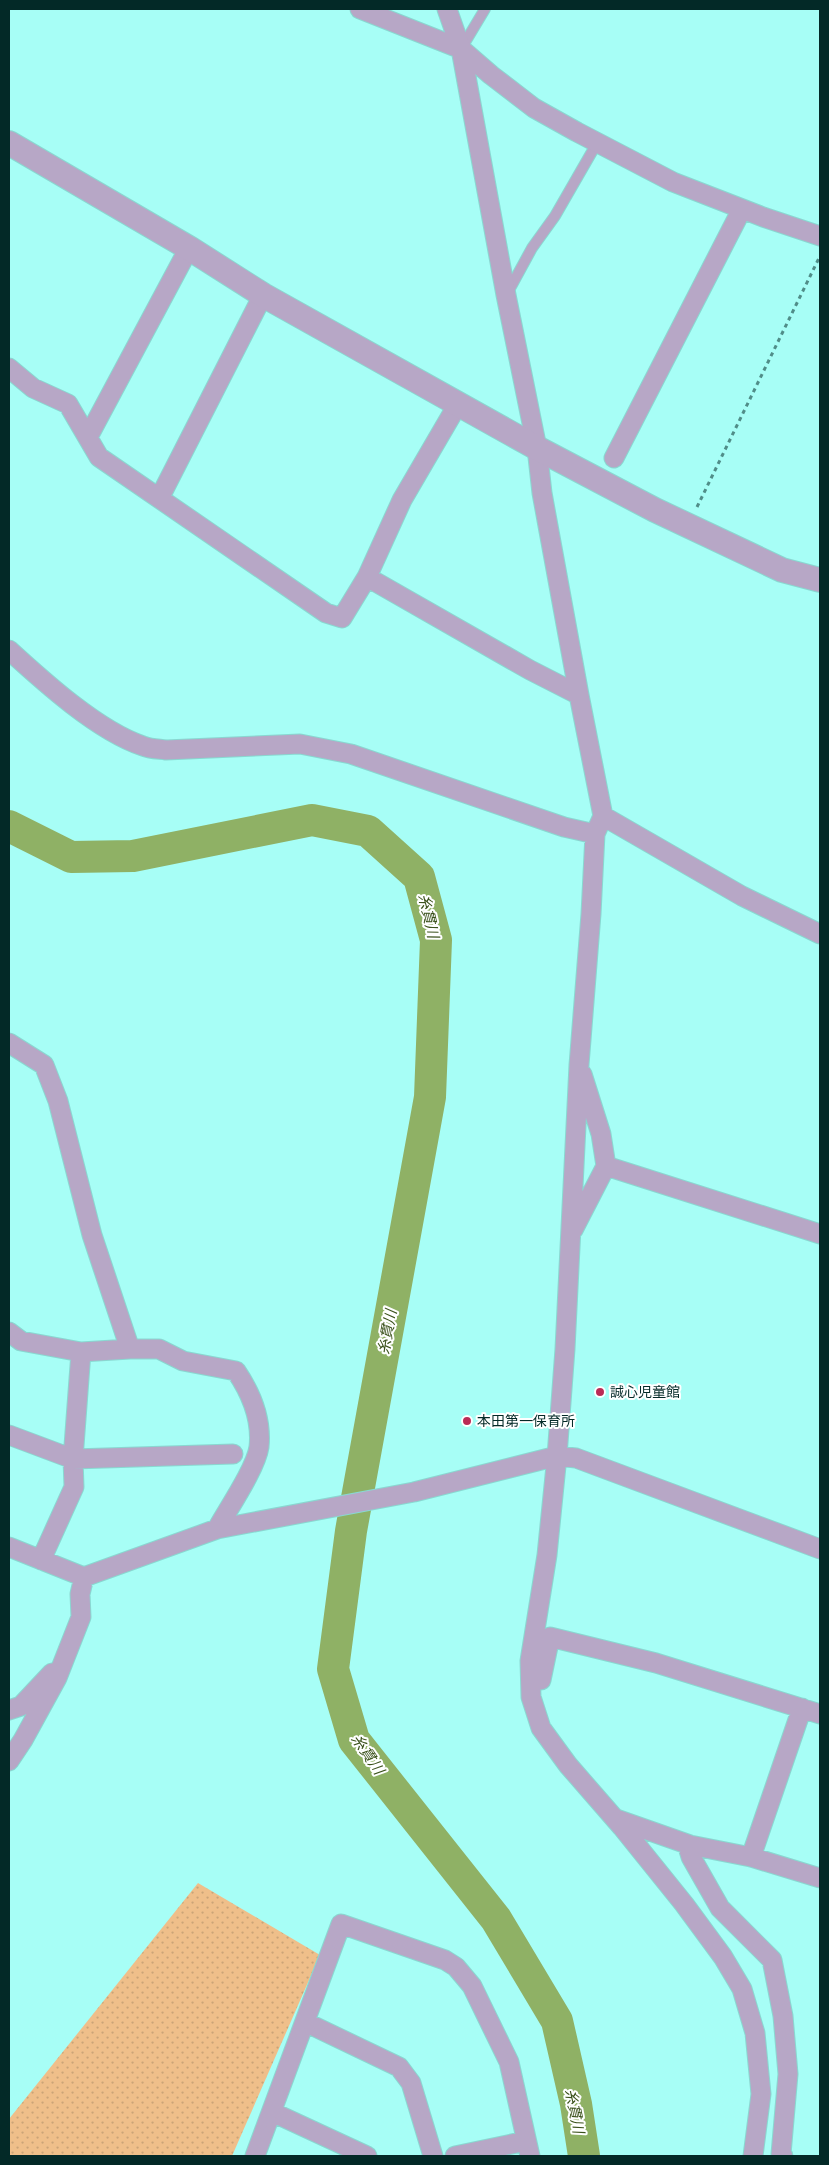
<svg xmlns="http://www.w3.org/2000/svg" width="829" height="2165" font-family="Lora,'Noto Sans JP',serif">
  <defs>
    <pattern id="grass-dots" width="8" height="8" patternUnits="userSpaceOnUse" patternTransform="scale(1.25)"><rect width="8" height="8" fill="#efbf8a"/><path d="M2 2h.1M6 6h.1" fill="none" stroke="#cba477" stroke-width="1.8" stroke-linecap="round"/></pattern>
  </defs>
  <rect width="100%" height="100%" fill="#a7fef6"/>
  <path fill="url(#grass-dots)" d="M 198,1883 L 320,1955 L 232,2156 L 9,2156 L 9,2119 Z"/>
  <g fill="none" stroke-linecap="round" stroke-linejoin="round">
    <path stroke="#8fb165" stroke-width="32" d="M 9,826 L 71,857 L 133,856 L 312,820 L 368,831 L 419,877 L 436,940 L 430,1097 L 351,1531 L 333,1669 L 354,1740 L 496,1919 L 557,2021 L 576,2104 L 584,2156"/>
    <defs>
      <path id="service" d="M 461,49 L 485,9
        M 507,294 L 532,248 L 555,216 L 597,143"/>
      <path id="minor" d="M 360,9 L 461,49 L 491,75 L 534,108 L 577,132 L 673,182 L 763,217 L 820,236
        M 447,9 L 461,49 L 506,295 L 537,448 L 542,493 L 579,695 L 603,816 L 595,834 L 591,914 L 579,1065 L 565,1349 L 557,1456 L 547,1555 L 530,1661 L 531,1697 L 541,1728 L 568,1765 L 622,1827 L 684,1904 L 723,1957 L 742,1989 L 755,2033 L 761,2094 L 753,2156
        M 9,368 L 33,388 L 68,404 L 99,457 L 326,613 L 342,618 L 367,577 L 530,670 L 579,695
        M 88,437 L 189,248
        M 614,458 L 742,209
        M 160,497 L 263,295
        M 367,577 L 402,500 L 458,404
        M 9,650 C 44,682 98,731 143,746 C 150,749 159,749 166,750 L 300,744 L 351,754 L 564,827 L 595,834
        M 603,816 L 742,896 L 820,934
        M 9,1043 L 44,1065 L 58,1101 L 92,1235 L 130,1349 L 159,1349 L 183,1361 L 236,1371 C 251,1393 262,1419 259,1447 C 256,1468 228,1509 217,1529
        M 582,1074 L 601,1134 L 606,1166
        M 573,1230 L 606,1166 L 820,1234
        M 9,1332 L 21,1341 L 81,1352
        M 9,1435 L 73,1459 L 233,1454
        M 9,1547 L 84,1577 L 217,1529 L 414,1492 L 557,1456 L 576,1458 L 820,1549
        M 41,1560 L 74,1487 L 73,1459 L 81,1352 L 130,1349
        M 531,1680 L 541,1680 L 550,1637 L 656,1663 L 820,1714
        M 9,1710 L 21,1706 L 52,1673
        M 9,1761 L 23,1740 L 57,1678 L 81,1617 L 80,1594 L 84,1577
        M 616,1819 L 690,1845 L 751,1857 L 820,1878
        M 687,1844 L 691,1857 L 720,1908 L 772,1960 L 783,2016 L 788,2074 L 781,2154 L 783,2156
        M 751,1857 L 802,1708
        M 305,2022 L 399,2067 L 411,2083 L 433,2156
        M 272,2112 L 367,2156
        M 255,2156 L 341,1924 L 445,1960 L 456,1967 L 472,1986 L 509,2062 L 530,2156
        M 455,2156 L 526,2141"/>
      <path id="tertiary" d="M 9,143 L 189,248 L 263,295 L 537,448 L 655,510 L 782,570 L 820,580"/>
    </defs>
    <use href="#service" stroke="#89d8d1" stroke-width="12"/>
    <use href="#minor" stroke="#89d8d1" stroke-width="21"/>
    <use href="#tertiary" stroke="#89d8d1" stroke-width="26"/>
    <path stroke="#508d88" stroke-width="3" stroke-dasharray="4 4" stroke-linecap="butt" d="M 697,507 L 820,256"/>
    <use href="#service" stroke="#b7a7c6" stroke-width="10"/>
    <use href="#minor" stroke="#b7a7c6" stroke-width="19"/>
    <use href="#tertiary" stroke="#b7a7c6" stroke-width="24"/>
  </g>
  <g fill="#ba2b56" stroke="#fff" stroke-width="2">
    <circle cx="600" cy="1392" r="5"/>
    <circle cx="467" cy="1421" r="5"/>
  </g>
  <g text-anchor="middle" dominant-baseline="central" stroke-width="4" stroke-linejoin="round" paint-order="stroke">
    <g font-size="14" fill="#032927" stroke="#fff" text-anchor="start">
      <text x="610" y="1392">誠心児童館</text>
      <text x="477" y="1421">本田第一保育所</text>
    </g>
    <g font-size="15" font-style="italic" fill="#3b521c" stroke="#fff">
      <text transform="translate(429 916) rotate(77)">糸貫川</text>
      <text transform="translate(387 1332) rotate(-80)">糸貫川</text>
      <text transform="translate(368 1754) rotate(56)">糸貫川</text>
      <text transform="translate(575 2111) rotate(79)">糸貫川</text>
    </g>
  </g>
  <rect width="829" height="2165" fill="none" stroke="#032927" stroke-width="20"/>
</svg>
